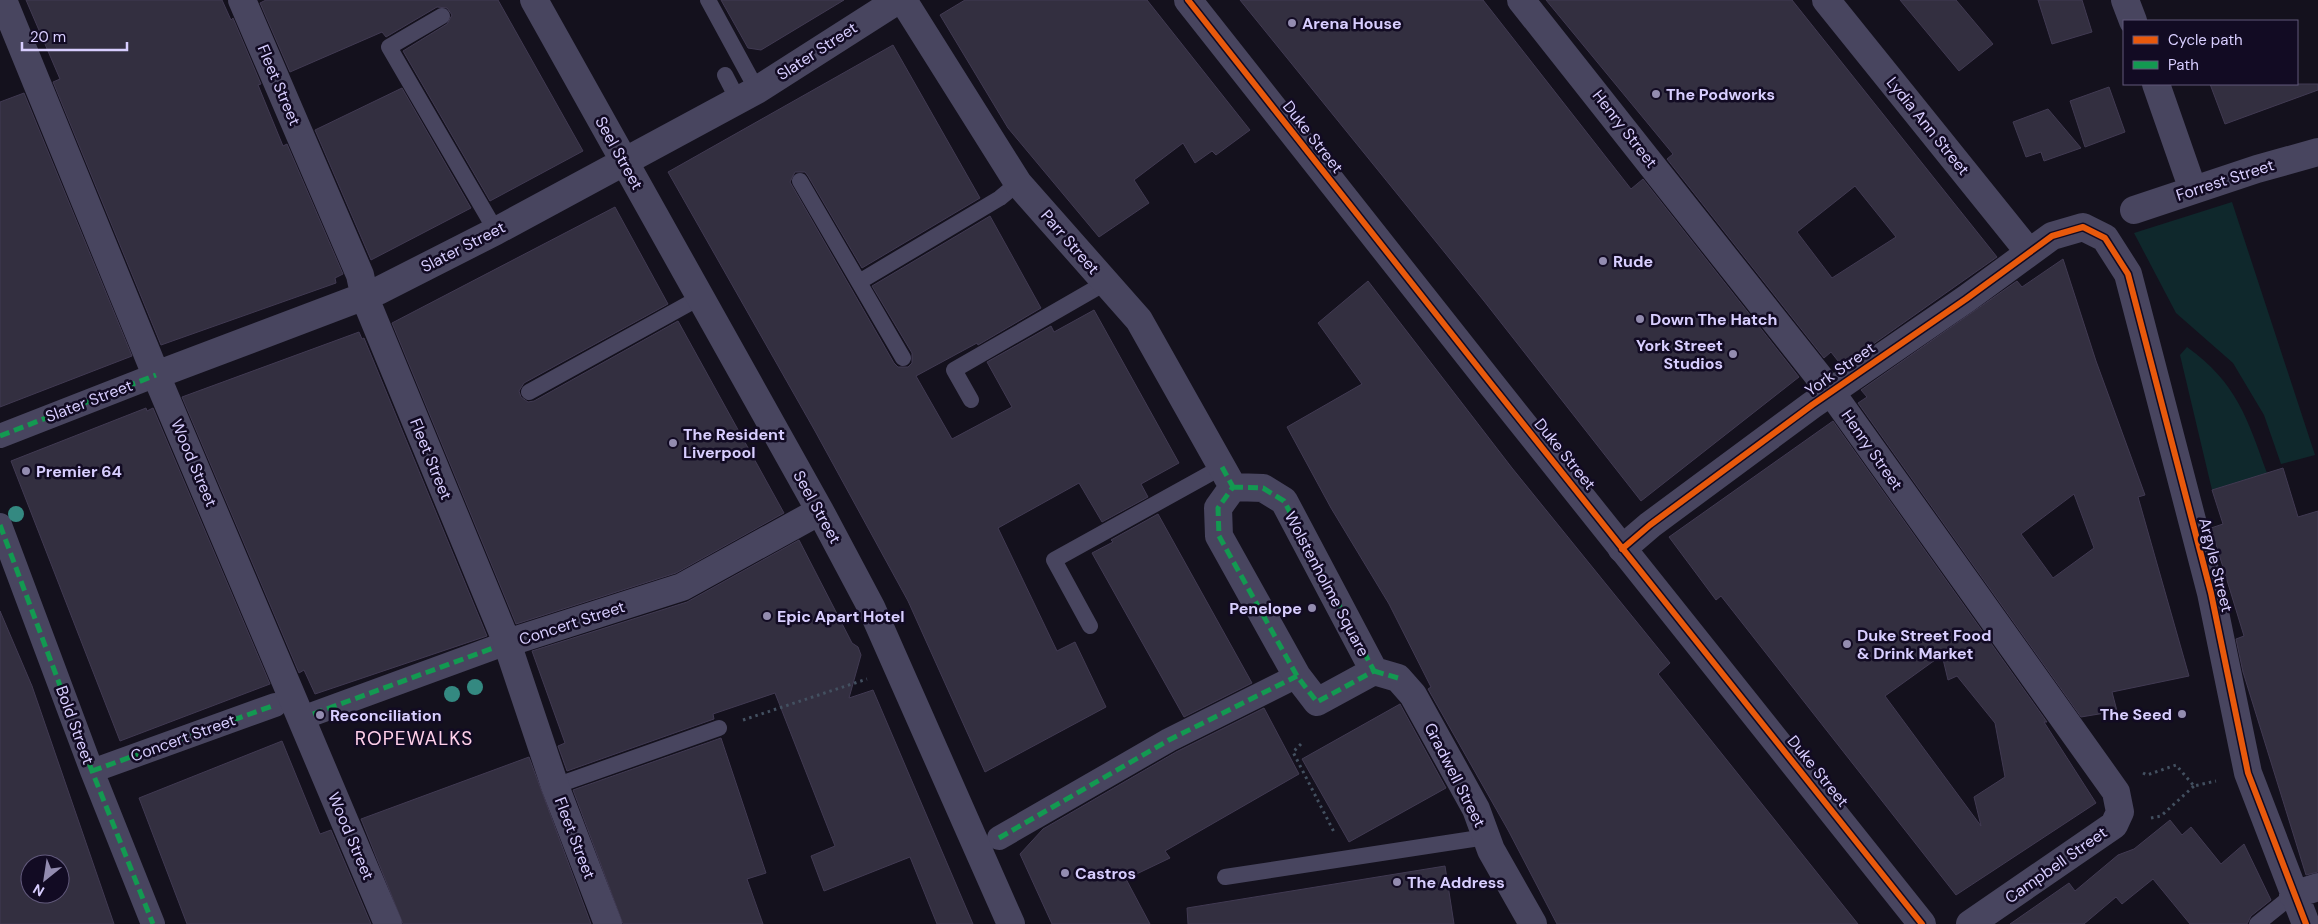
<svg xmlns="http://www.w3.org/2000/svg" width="2318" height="924" font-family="'DM Sans',sans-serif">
  <rect width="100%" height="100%" fill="#14111d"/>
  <path fill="#0f282c" d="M 2232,202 L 2315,455 L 2281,464 L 2264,415 L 2233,363 L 2176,313 L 2134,233 Z
    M 2187,347 C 2237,383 2247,418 2267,473 L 2212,490 L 2180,355 Z"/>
  <path fill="#332f40" stroke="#413a52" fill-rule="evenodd" d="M 26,0 L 222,0 L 231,20 L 233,18 L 261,84 L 258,85 L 283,146 L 287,144 L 343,274 L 335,278 L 336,283 L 161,345 L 53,82 L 60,79 Z
    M 266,0 L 498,0 L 583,151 L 490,201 L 403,51 L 447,24 L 452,15 L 447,8 L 437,7 L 386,37 L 382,32 L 290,72 L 260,3 Z
    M 721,0 L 844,0 L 761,50 L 748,48 Z
    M 965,0 L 1147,0 L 1250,130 L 1216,155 L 1212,151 L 1195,163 L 1183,143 L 1134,180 L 1149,203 L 1099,237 L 1008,128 L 940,15 Z
    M 1240,0 L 1483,0 L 1631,189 L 1643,179 L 1799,377 L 1641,501 L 1484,301 Z
    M 1546,0 L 1792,0 L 1997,257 L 1842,366 L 1831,352 L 1824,358 L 1667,159 L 1673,154 ZM 1855,186 L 1896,237 L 1832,278 L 1797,232 Z
    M 1900,0 L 1956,0 L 1993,44 L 1959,71 Z
    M 2038,0 L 2082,0 L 2092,32 L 2052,44 Z
    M 893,45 L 980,198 L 862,268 L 808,176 L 805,172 L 795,172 L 790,182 L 894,363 L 898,367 L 908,367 L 912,363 L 912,353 L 872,286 L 990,216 L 1041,308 L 978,345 L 977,343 L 916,376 L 952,439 L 1012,407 L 987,362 L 1051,326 L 1054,332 L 1094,310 L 1179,463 L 1141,484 L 1148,497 L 1102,522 L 1079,483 L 998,528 L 1057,651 L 1075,642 L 1106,707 L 985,772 L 908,601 L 815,431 L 668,172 Z
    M 2210,84 L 2318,84 L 2318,90 L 2225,124 Z
    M 2109,87 L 2125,132 L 2085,147 L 2070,101 Z
    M 402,88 L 471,208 L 371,260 L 315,130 Z
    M 24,93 L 132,356 L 0,407 L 0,102 Z
    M 2048,109 L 2081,148 L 2044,161 L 2041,152 L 2026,157 L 2013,122 Z
    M 615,207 L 668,304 L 524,383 L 519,391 L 521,397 L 528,402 L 534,401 L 678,321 L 784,513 L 676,573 L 516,624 L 392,323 Z
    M 2063,259 L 2096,361 L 2145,495 L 2138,497 L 2189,676 L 2112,692 L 2117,711 L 2081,717 L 1858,403 L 1867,397 L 1861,390 L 2017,281 L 2022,287 ZM 2074,494 L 2094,548 L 2053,578 L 2021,534 Z
    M 1368,281 L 1512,468 L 1670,663 L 1658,674 L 1858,924 L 1557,924 L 1508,830 L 1428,689 L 1431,687 L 1389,604 L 1331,508 L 1287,427 L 1362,384 L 1318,323 Z
    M 359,332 L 362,339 L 364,338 L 487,636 L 315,694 L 304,670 L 299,673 L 182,397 Z
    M 146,408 L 147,411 L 153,408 L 270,684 L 120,741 L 11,461 Z
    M 1833,421 L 2047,722 L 2044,722 L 2096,803 L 1956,895 L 1721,596 L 1716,600 L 1669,537 ZM 1942,655 L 1948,680 L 1957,676 L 1995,723 L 2005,777 L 1974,797 L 1981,826 L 1885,696 Z
    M 2283,468 L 2298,517 L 2318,511 L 2318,872 L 2306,875 L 2243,672 L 2236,639 L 2244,636 L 2211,528 L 2223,524 L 2212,490 Z
    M 1158,514 L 1252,683 L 1184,717 L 1092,553 L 1113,542 L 1111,540 Z
    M 799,540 L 852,643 L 858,647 L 861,655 L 849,698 L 873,690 L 973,924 L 937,924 L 910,857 L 824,891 L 811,856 L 835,846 L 775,693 L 713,714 L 714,719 L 567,771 L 558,746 L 565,743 L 532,651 L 687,602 Z
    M 0,611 L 32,686 L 114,924 L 0,924 ZM 30,864 L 60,864 L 60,894 L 30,894 Z
    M 1400,704 L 1446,788 L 1349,842 L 1302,759 Z
    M 1264,708 L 1299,774 L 1165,851 L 1170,858 L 1126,879 L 1150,924 L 1052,924 L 1020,854 L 1043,829 L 1176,752 Z
    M 721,738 L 766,873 L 747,879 L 763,924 L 623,924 L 573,790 Z
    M 282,741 L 320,834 L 331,830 L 371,924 L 187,924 L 139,798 Z
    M 529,757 L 591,924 L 403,924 L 361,819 Z
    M 2170,820 L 2182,835 L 2191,827 L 2221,864 L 2244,844 L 2271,900 L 2251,916 L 2247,924 L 2190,924 L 2153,879 L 2122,904 L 2116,897 L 2084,924 L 2010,924 L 2069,883 L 2075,891 L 2118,855 L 2134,849 Z
    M 1445,866 L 1454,924 L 1188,924 L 1187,908 Z"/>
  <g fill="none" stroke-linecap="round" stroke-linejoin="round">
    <path stroke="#435060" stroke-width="3" stroke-dasharray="2.5 4" stroke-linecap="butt" d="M 743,720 L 867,679
      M 1301,744 L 1293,752 L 1335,834
      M 2143,773 L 2147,775 L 2176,765 L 2194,786 L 2216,781
      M 2151,818 L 2161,816 L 2194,786"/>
    <path stroke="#48455f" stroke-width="16" d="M 708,0 L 757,90
      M 442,16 L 389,47 L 496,231
      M 725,75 L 738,100
      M 800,181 L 903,358
      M 859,282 L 1000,198 L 1018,183
      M 529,392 L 699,298
      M 971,400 L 954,370 L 1105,283
      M 1090,626 L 1054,560 L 1222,467
      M 555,786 L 719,728
      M 1225,877 L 1486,837
      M 2257,924 L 2293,895"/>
    <path stroke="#48455f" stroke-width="24" d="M 0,436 L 156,375
      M 0,525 L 92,771 L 153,924
      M 313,714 L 496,647
      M 92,771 L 275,705
      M 999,838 L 1169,740 L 1297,676"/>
    <path stroke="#48455f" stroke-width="28" d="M 3,0 L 156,375 L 388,924
      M 242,0 L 360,275 L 365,298 L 507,643 L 555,786 L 608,924
      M 534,0 L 820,511 L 871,607 L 1011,924
      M 903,0 L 1018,183 L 1139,320 L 1233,487
      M 1521,0 L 1831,392 L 2116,792 L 2120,812 L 2114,825 L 1970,924
      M 1826,0 L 2029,252
      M 2125,0 L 2133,21
      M 2156,84 L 2193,190
      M 2134,210 L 2257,169 L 2318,152
      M 156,375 L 378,291 L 496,231 L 757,90 L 898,0
      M 1233,487 L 1263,488 L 1284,501 L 1374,671 L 1317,702 L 1297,676 L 1219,536 L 1218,508 Z
      M 1622,549 L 1650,525 L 1812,405 L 1966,299 L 2052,236 L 2083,227 L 2105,238 L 2128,274 L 2211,593 L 2248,773 L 2306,924
      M 507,643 L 682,587 L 820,511
      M 1374,671 L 1398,678 L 1413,695 L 1476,809 L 1491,850 L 1533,924
      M 2293,895 L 2318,887"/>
    <path stroke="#48455f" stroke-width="28" d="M 1188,0 L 1492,385 L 1922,924"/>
    <path stroke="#139951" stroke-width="5" stroke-dasharray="10 5" stroke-linecap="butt" d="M 0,436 L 156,375
      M 1222,467 L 1233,487
      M 1233,487 L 1263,488 L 1284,501 L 1374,671 L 1317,702 L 1297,676 L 1219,536 L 1218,508 Z
      M 0,525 L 92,771 L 153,924
      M 1374,671 L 1398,678
      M 313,714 L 496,647
      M 92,771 L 275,705
      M 999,838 L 1169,740 L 1297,676"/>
    <defs>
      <path id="cycleway" d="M 1188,0 L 1492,385 L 1922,924
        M 1622,549 L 1650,525 L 1812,405 L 1966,299 L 2052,236 L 2083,227 L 2105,238 L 2128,274 L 2211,593 L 2248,773 L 2306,924"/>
    </defs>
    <use href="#cycleway" stroke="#120b23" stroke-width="9"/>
    <use href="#cycleway" stroke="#e8590c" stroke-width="6"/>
  </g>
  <g fill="#348981">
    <circle cx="16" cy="514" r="8"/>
    <circle cx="475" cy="687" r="8"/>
    <circle cx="452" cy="694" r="8"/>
  </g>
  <g fill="#938cb0" stroke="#120b23" stroke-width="2">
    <circle cx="1292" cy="23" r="5"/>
    <circle cx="1656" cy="94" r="5"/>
    <circle cx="1603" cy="261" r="5"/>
    <circle cx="1640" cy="319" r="5"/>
    <circle cx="1733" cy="354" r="5"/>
    <circle cx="673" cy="443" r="5"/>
    <circle cx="26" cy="471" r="5"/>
    <circle cx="1312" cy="608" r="5"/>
    <circle cx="767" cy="616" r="5"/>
    <circle cx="1847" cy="644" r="5"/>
    <circle cx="2182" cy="714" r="5"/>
    <circle cx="320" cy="715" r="5"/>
    <circle cx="1065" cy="873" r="5"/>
    <circle cx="1397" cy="882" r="5"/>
  </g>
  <g text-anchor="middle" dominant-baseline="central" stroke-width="5" stroke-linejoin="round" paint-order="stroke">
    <g font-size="16" font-weight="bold" fill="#d8ceff" stroke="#120b23" text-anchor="start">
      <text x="1302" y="23">Arena House</text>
      <text x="1666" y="94">The Podworks</text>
      <text x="1613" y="261">Rude</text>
      <text x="1650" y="319">Down The Hatch</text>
      <text x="1723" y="345" text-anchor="end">York Street<tspan x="1723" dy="18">Studios</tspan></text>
      <text x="683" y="434">The Resident<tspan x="683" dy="18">Liverpool</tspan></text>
      <text x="36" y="471">Premier 64</text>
      <text x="1302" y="608" text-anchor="end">Penelope</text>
      <text x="777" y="616">Epic Apart Hotel</text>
      <text x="1857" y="635">Duke Street Food<tspan x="1857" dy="18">&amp; Drink Market</tspan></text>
      <text x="2172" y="714" text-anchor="end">The Seed</text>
      <text x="330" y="715">Reconciliation</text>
      <text x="1075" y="873">Castros</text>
      <text x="1407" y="882">The Address</text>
    </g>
    <g font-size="16" fill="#d8ceff" stroke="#120b23">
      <text transform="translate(817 51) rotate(-33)">Slater Street</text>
      <text transform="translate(279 85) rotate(67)">Fleet Street</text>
      <text transform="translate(1928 126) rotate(51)">Lydia Ann Street</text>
      <text transform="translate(1625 129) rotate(52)">Henry Street</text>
      <text transform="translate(1313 137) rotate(52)">Duke Street</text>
      <text transform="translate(619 153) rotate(61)">Seel Street</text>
      <text transform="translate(2225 180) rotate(-18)">Forrest Street</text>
      <text transform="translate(1070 242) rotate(49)">Parr Street</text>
      <text transform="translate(463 247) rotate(-27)">Slater Street</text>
      <text transform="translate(1840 369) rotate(-35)">York Street</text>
      <text transform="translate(89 401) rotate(-21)">Slater Street</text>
      <text transform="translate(1872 450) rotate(55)">Henry Street</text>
      <text transform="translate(1565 454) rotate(51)">Duke Street</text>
      <text transform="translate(431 459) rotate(68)">Fleet Street</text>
      <text transform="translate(194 463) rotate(67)">Wood Street</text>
      <text transform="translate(817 507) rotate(61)">Seel Street</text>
      <text transform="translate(2216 565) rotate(76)">Argyle Street</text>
      <text transform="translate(1327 584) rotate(62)">Wolstenholme Square</text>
      <text transform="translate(572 623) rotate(-18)">Concert Street</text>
      <text transform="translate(75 725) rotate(70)">Bold Street</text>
      <text transform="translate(183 738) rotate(-20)">Concert Street</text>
      <text transform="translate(1818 771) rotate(51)">Duke Street</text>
      <text transform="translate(1455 775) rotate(63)">Gradwell Street</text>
      <text transform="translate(351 836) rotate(67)">Wood Street</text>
      <text transform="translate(575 838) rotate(69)">Fleet Street</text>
      <text transform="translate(2056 865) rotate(-35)">Campbell Street</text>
    </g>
    <g font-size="19" letter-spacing="1" fill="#ffd0e9" stroke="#120b23">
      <text x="414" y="738">ROPEWALKS</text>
    </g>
  </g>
  <rect x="2123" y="20" width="175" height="65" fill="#120b23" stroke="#61597b"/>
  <rect x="2133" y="36" width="25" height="8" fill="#e8590c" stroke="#61597b"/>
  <text x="2168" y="45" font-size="15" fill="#d8ceff">Cycle path</text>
  <rect x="2133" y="61" width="25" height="8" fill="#139951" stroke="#61597b"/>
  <text x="2168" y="70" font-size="15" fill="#d8ceff">Path</text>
  <g transform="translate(45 879) rotate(210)"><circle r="24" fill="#120b23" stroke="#61597b"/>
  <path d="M0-4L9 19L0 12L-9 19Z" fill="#938cb0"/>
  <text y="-8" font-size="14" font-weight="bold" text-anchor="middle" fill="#d8ceff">N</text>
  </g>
  <path d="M22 42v8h105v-8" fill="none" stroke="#d8ceff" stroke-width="2.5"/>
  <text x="30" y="42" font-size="15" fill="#d8ceff" stroke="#120b23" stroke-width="4" paint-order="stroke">20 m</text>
</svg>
